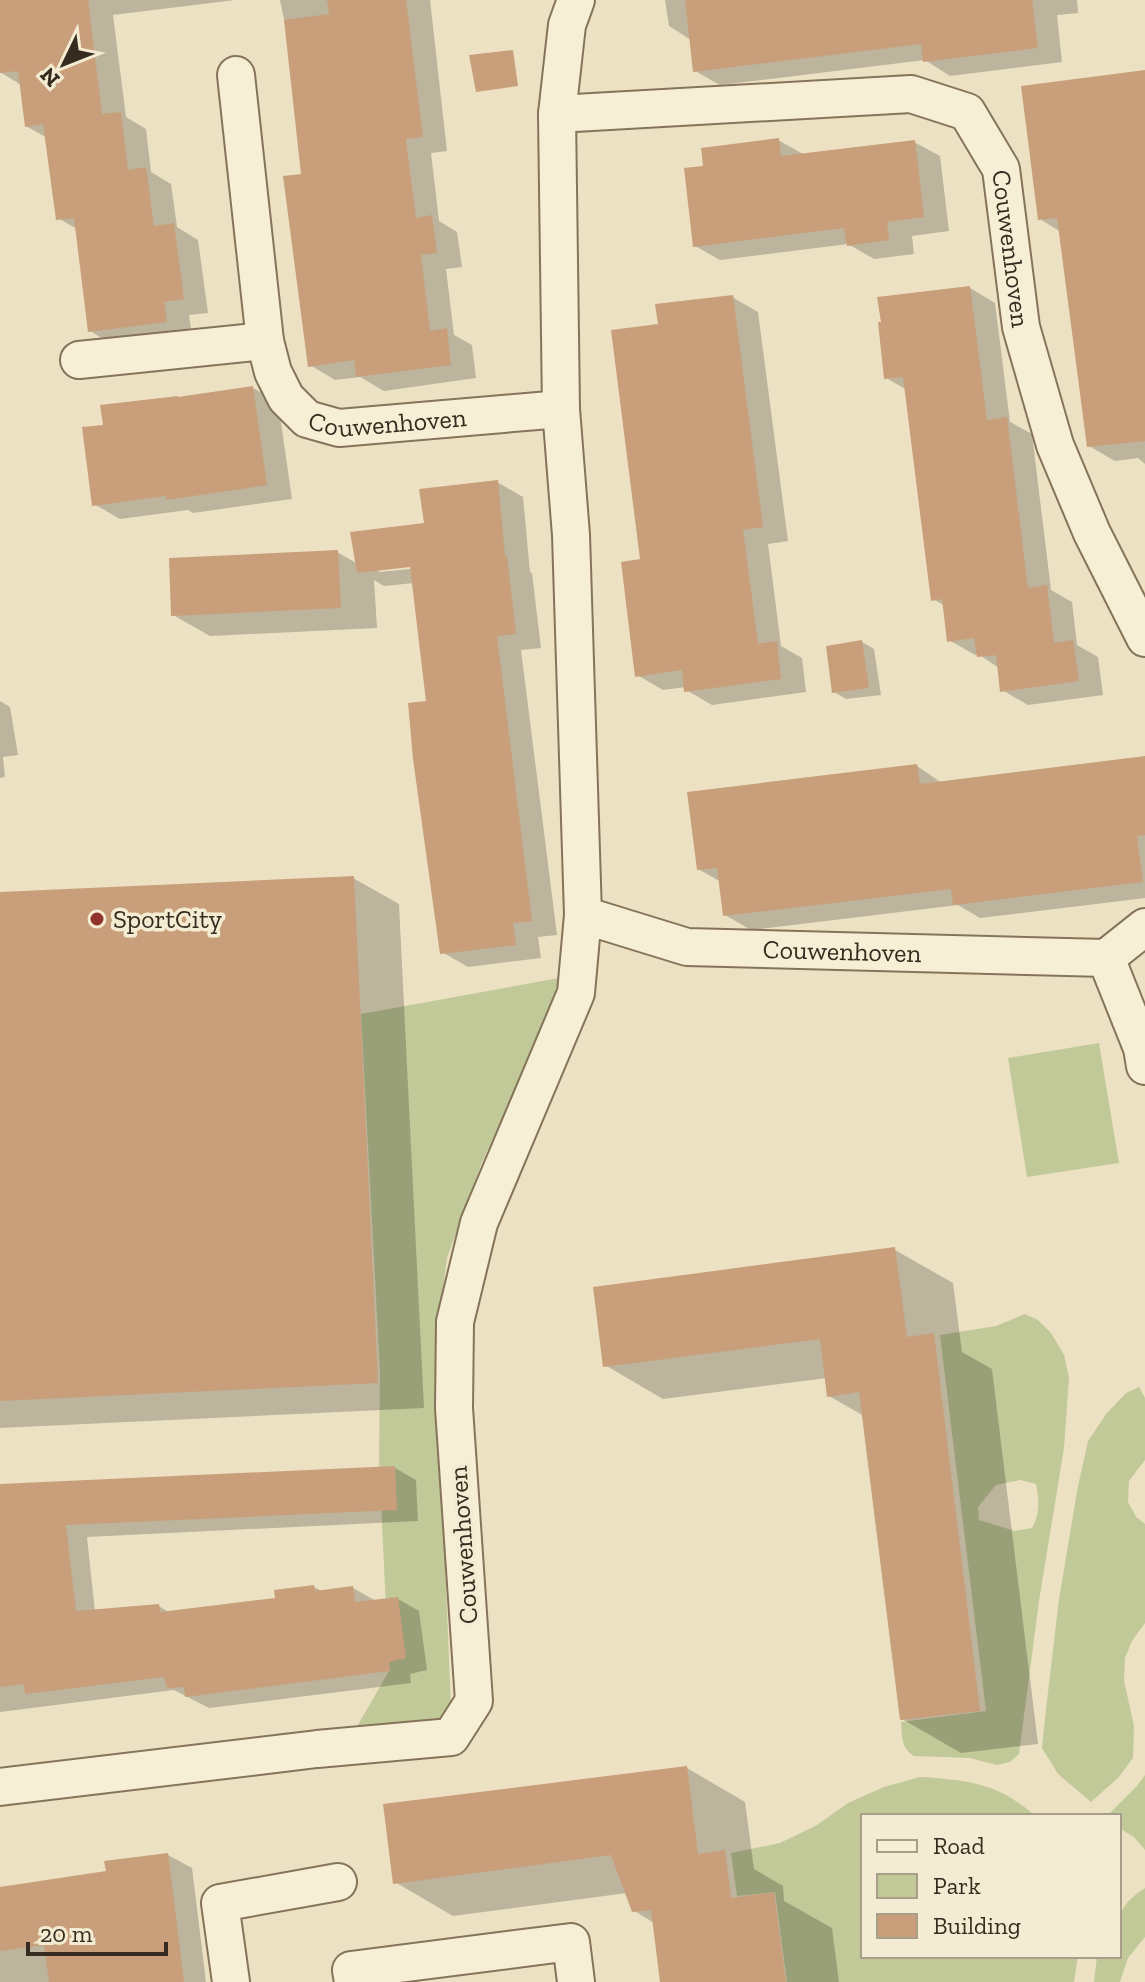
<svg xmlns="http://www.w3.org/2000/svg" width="1145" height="1982" font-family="'Zilla Slab',serif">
  <rect width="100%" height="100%" fill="#ece2c3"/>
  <path fill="#c0c997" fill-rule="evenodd" d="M 559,978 L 553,1001 L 522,1077 L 482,1162 L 447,1258 L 436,1342 L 451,1709 L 428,1729 L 351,1737 L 389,1671 L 379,1459 L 380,1372 L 361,1014 Z
    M 1099,1043 L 1119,1163 L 1027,1177 L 1008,1058 Z
    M 1025,1314 L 1038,1320 L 1051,1333 L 1064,1355 L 1069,1378 L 1064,1448 L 1039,1601 L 1019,1754 L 1010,1762 L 997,1765 L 970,1758 L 914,1756 C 901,1748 902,1736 901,1722 L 986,1711 L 940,1335 L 996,1326 ZM 1020,1480 L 1036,1484 C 1039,1499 1040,1514 1032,1528 L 1015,1531 L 979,1520 L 978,1507 L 996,1485 Z
    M 1139,1387 L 1145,1398 L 1145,1460 L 1129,1481 L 1128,1502 L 1136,1517 L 1145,1524 L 1145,1623 L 1132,1641 L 1125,1658 L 1124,1681 L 1134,1726 L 1133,1758 L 1118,1778 L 1091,1802 L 1058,1774 L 1042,1748 L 1046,1709 L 1059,1599 L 1078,1486 L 1088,1441 L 1107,1413 L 1126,1393 Z
    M 1145,1775 L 1145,1850 L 1134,1837 L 1119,1828 L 1119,1816 L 1107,1816 L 1137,1786 Z
    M 920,1777 C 967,1780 999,1783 1035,1816 L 863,1816 L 863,1956 L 1078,1956 L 1074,1982 L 787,1982 L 775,1892 L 737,1896 L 731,1853 L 780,1843 L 817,1825 L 848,1803 L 884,1787 Z
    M 1145,1888 L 1145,1937 L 1128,1958 L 1120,1982 L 1094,1982 L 1097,1956 L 1119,1956 C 1119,1921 1113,1909 1145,1888 Z"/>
  <path fill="#0003" fill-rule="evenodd" d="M 0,0 L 235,0 L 113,15 L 126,117 L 146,129 L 151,172 L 171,184 L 177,227 L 198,240 L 208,313 L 189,315 L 192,336 L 115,346 L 90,331 L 77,229 L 58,218 L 47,138 L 26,126 L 21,85 L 0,72 Z
    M 280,0 L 430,0 L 447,151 L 431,153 L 436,195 L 439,221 L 457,232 L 462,267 L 446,269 L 454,335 L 472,345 L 476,378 L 384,391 L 360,377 L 335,380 L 310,365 L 303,175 L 288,39 Z
    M 665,0 L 1077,0 L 1078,13 L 1057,15 L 1062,62 L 950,76 L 925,60 L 720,85 L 695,71 L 691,40 L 669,26 Z
    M 1145,72 L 1145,464 L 1138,458 L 1115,461 L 1089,446 L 1061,232 L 1040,219 Z
    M 778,140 L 805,155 L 914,142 L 940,156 L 949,231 L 912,236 L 914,254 L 874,259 L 848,244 L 720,260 L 695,246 L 705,168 Z
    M 970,288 L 995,303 L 1010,422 L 1032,434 L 1051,590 L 1072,602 L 1077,645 L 1098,657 L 1103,695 L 1028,705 L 1002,690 L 999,668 L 978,654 L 975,655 L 949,640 L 945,606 L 933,599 L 907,390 L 886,378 Z
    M 732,297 L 758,312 L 788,541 L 768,544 L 781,646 L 802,658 L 806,692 L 712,705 L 686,690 L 686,687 L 663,690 L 637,675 L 642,561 L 660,326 Z
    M 253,388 L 278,402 L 292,499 L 193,513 L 188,510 L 120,519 L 94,504 L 105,427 Z
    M 497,482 L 523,497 L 530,572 L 532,573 L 541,648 L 521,650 L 557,935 L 538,937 L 541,958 L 468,967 L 442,952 L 429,703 L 414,583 L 384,586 L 374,580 L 377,628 L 210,636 L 173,615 L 337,552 L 358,564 ZM 419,564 L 420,568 L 379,572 L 379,568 Z
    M 862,642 L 874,649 L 881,695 L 846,699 L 834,692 Z
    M 0,701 L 10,707 L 18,755 L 3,757 L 5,777 L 0,778 Z
    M 1145,758 L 1145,898 L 980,918 L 958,905 L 751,930 L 725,915 L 721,882 L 698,869 L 917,766 L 942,783 Z
    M 353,878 L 399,904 L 424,1408 L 0,1428 L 0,894 Z
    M 895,1250 L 953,1283 L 962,1352 L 992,1369 L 1038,1744 L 961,1753 L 902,1719 L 864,1416 L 829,1396 L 827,1378 L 663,1399 L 605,1365 Z
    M 395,1468 L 416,1480 L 418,1521 L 87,1537 L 95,1612 L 159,1606 L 170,1613 L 277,1599 L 314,1587 L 323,1592 L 353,1588 L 376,1601 L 398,1599 L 419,1611 L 427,1670 L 410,1674 L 411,1683 L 209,1708 L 174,1690 L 0,1712 L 0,1486 Z
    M 687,1768 L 745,1802 L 754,1869 L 783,1886 L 784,1901 L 832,1928 L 839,1982 L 662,1982 L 654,1923 L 633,1910 L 627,1893 L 453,1916 L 395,1882 Z
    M 168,1855 L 192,1868 L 206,1982 L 0,1982 L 0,1887 L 108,1873 Z"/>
  <path fill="#c89f7a" d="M 0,0 L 88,0 L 102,114 L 121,112 L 128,170 L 146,167 L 154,226 L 174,223 L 184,299 L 164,302 L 167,322 L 88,332 L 74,218 L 56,220 L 43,124 L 25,127 L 18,71 L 0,73 Z
    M 327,0 L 406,0 L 423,137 L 406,139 L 411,179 L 416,218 L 432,215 L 437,253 L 421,255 L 430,331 L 447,328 L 451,365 L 356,377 L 354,360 L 308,367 L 283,176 L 301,174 L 284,20 L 329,14 Z
    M 685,0 L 1032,0 L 1038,48 L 923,62 L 921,44 L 693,72 Z
    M 513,50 L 518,86 L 476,92 L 469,55 Z
    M 1145,70 L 1145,441 L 1087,447 L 1057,218 L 1038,220 L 1021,86 Z
    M 779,138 L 781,156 L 915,140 L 924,217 L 887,222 L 889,240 L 866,243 L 847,246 L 844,228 L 693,247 L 684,168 L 703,166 L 701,148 Z
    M 970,286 L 987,420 L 1007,417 L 1028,588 L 1047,585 L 1054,643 L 1073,640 L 1079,681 L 1000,692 L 996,655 L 977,657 L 974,638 L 947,642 L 942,599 L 931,601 L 903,377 L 884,379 L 878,322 L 881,322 L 877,297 Z
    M 733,295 L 763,527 L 743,530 L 748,567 L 758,644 L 777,641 L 781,679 L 684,692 L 682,670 L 635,677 L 621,562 L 640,559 L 611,330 L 658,324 L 655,304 Z
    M 253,386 L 267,485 L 166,500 L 166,496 L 92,506 L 82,427 L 103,425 L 100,405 L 178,396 L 178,397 Z
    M 498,480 L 505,556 L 507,556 L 516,634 L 497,636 L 532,921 L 513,923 L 516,945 L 440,954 L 413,759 L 408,703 L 426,701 L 410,567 L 357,573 L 350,532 L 424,523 L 419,489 Z
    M 338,550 L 341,608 L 171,616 L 169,558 Z
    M 862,640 L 869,688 L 832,693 L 826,646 Z
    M 1145,756 L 1145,835 L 1137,836 L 1143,882 L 953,905 L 951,889 L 723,916 L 717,868 L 697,870 L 687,792 L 917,764 L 920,784 Z
    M 354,876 L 378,1383 L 0,1401 L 0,892 Z
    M 895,1247 L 907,1337 L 934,1333 L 980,1711 L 900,1720 L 859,1392 L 827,1397 L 820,1339 L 603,1367 L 593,1287 Z
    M 395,1466 L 397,1510 L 66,1525 L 76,1611 L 159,1604 L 160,1612 L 275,1598 L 274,1590 L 314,1585 L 315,1591 L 353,1586 L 355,1602 L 398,1597 L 406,1658 L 389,1662 L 390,1671 L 185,1697 L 184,1687 L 167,1688 L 164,1677 L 25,1694 L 24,1684 L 0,1687 L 0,1484 Z
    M 687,1766 L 698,1854 L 725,1850 L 731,1898 L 774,1892 L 786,1982 L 660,1982 L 651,1910 L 632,1912 L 611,1855 L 393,1884 L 383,1804 Z
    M 168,1853 L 184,1982 L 49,1982 L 44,1945 L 0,1951 L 0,1887 L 106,1871 L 104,1861 Z"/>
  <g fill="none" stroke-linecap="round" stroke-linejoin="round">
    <defs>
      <g id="street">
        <path id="s1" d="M 236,75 L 265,341 L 273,372 L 286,398 L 307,419 L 339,428 L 561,409"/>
        <path id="s2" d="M 557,114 L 911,94 L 967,112 L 1001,169 L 1021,327 L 1055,445 L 1092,533 L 1145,638"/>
        <path d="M 79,360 L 265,341"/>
        <path id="s3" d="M 583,915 L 687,947 L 1106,958 L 1145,927"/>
        <path d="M 1106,958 L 1142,1048 L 1145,1066"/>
        <path d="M 0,1787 L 317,1749 L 451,1737 L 474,1701 L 454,1408 L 455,1322 L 479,1223 L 576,993 L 583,915 L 571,535 L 561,409 L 557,114 L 567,25 L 576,0"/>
        <path d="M 231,1982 L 220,1903 L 338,1882"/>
        <path d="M 353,1982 L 351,1970 L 571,1942 L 576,1982"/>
      </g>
    </defs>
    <use href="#street" stroke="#85745a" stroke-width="40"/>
    <use href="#street" stroke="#f7efd5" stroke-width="36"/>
  </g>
  <circle fill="#91322d" stroke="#f4ecd2" stroke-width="3" cx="97" cy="919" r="8"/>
  <g text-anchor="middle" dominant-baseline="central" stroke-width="7" stroke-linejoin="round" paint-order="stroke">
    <g font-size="26" fill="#352b1e" stroke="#f4ecd2">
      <text stroke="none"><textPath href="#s2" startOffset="560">Couwenhoven</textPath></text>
      <text stroke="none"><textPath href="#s1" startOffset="440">Couwenhoven</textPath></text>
      <text stroke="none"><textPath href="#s3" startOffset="264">Couwenhoven</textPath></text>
      <text transform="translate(463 1545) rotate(-94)">Couwenhoven</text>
    </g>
    <g font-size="26" fill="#352b1e" stroke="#f4ecd2" text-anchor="start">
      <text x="113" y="919">SportCity</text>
    </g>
  </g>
  <rect x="861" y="1814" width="260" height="144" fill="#f4ecd2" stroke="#a89f8a" stroke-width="2"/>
  <rect x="877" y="1840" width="40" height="12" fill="#f7efd5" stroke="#a89f8a" stroke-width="2"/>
  <text x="933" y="1854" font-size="24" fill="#352b1e">Road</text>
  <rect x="877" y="1874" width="40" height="24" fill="#c0c997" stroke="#a89f8a" stroke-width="2"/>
  <text x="933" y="1894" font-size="24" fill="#352b1e">Park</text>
  <rect x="877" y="1914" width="40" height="24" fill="#c89f7a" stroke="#a89f8a" stroke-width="2"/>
  <text x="933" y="1934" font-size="24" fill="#352b1e">Building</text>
  <g transform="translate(64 64) rotate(227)" stroke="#f4ecd2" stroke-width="6" paint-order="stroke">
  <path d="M0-6L14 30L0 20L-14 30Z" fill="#352b1e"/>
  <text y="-12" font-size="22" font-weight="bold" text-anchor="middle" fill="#352b1e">N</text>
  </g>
  <path d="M28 1942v12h138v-12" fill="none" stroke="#352b1e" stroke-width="4"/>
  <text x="40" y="1942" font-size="24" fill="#352b1e" stroke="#f4ecd2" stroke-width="6" paint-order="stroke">20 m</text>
</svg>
